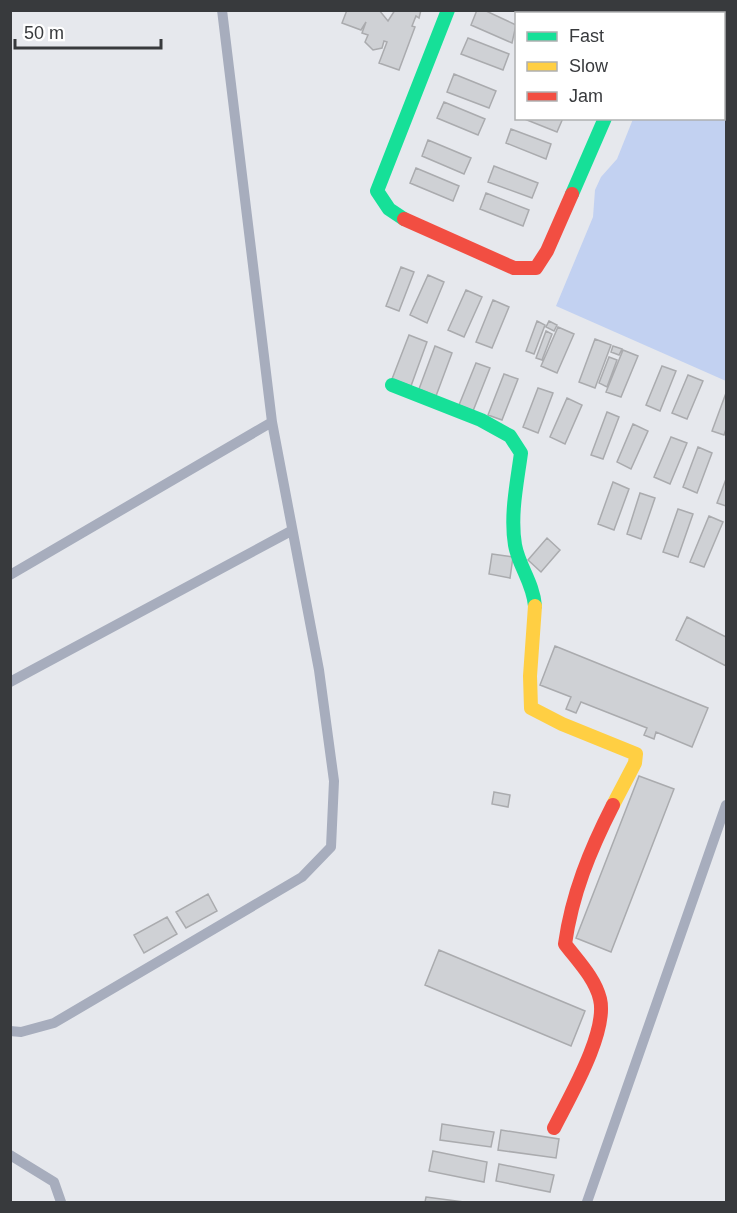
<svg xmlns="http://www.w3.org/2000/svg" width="737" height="1213" font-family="Arial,sans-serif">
  <rect width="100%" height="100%" fill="#e6e8ed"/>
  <path fill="#c2d1f1" d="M 724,91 L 726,93 L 726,381 L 556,306 L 593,217 L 595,190 L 601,177 L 617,159 L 633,119 L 724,118 Z"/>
  <path fill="#cfd1d5" stroke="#aaabae" stroke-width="1.5" d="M 347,10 L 379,10 L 388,21 L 395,10 L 421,10 L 419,18 L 416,16 L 412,26 L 415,27 L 399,70 L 379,63 L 387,42 L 384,41 L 382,48 L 373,50 L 365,42 L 368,35 L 362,33 L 366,22 L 361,30 L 342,23 Z
    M 477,10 L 484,10 L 516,25 L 512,43 L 471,25 Z
    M 553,10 L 592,10 L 599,14 L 555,14 Z
    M 468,38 L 509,54 L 503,70 L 461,54 Z
    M 454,74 L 496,91 L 489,108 L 447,92 Z
    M 444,102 L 485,119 L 478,135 L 437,118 Z
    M 522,118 L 563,118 L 557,132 Z
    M 511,129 L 551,144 L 546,159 L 506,143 Z
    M 428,140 L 471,158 L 464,174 L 422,156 Z
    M 494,166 L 538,183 L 532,198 L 488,182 Z
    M 416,168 L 459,186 L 453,201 L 410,183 Z
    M 486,193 L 529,210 L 523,226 L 480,209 Z
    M 401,267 L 414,272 L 399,311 L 386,306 Z
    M 428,275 L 444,282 L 427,323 L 410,315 Z
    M 466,290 L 482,297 L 464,337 L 448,330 Z
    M 493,300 L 509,307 L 492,348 L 476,342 Z
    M 537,321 L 545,325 L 534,354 L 526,351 Z
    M 549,321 L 557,325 L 554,331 L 546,327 Z
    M 558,327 L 574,334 L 557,373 L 541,366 Z
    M 546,331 L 552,334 L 542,360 L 536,358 Z
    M 409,335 L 427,342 L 411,386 L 392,379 Z
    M 595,339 L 611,345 L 595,388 L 579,382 Z
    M 435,346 L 452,353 L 436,396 L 419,389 Z
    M 613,346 L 622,349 L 619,355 L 611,352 Z
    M 623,350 L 638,356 L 621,397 L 606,392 Z
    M 609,357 L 617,360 L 607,387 L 599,383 Z
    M 476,363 L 490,368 L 473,411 L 459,405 Z
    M 662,366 L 676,371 L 660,411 L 646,405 Z
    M 504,374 L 518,379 L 502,420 L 488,415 Z
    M 688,375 L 703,381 L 687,419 L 672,413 Z
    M 538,388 L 553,393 L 538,433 L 523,427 Z
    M 726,393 L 726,429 L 724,435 L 712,431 Z
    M 567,398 L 582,405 L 565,444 L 550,437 Z
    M 607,412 L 619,417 L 603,459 L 591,455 Z
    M 633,424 L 648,431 L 631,469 L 617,462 Z
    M 671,437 L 687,443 L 670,484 L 654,477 Z
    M 698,447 L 712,453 L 697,493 L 683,487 Z
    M 726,479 L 726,506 L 717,503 Z
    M 613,482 L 629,489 L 614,530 L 598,524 Z
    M 640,493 L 655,498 L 641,539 L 627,534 Z
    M 678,509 L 693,514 L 678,557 L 663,552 Z
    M 709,516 L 723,522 L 704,567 L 690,562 Z
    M 547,538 L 560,550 L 541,572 L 528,560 Z
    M 492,554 L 513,557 L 510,578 L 489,574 Z
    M 687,617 L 726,637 L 726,666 L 676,640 Z
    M 555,646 L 708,708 L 692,747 L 656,732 L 654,739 L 644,735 L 647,728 L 581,702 L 576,713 L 566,709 L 571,697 L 540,685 Z
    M 639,776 L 674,789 L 611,952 L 576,938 Z
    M 494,792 L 510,795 L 508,807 L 492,804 Z
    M 208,894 L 217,911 L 186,928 L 176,912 Z
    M 167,917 L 177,934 L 144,953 L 134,935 Z
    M 439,950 L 585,1011 L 571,1046 L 425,985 Z
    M 442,1124 L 494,1132 L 491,1147 L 440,1140 Z
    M 501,1130 L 559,1139 L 556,1158 L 498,1150 Z
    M 433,1151 L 487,1162 L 484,1182 L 429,1171 Z
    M 499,1164 L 554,1175 L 550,1192 L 496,1181 Z
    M 426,1197 L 464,1202 L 425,1202 Z"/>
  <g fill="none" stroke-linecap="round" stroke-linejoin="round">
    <path stroke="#a7adbd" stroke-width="10" d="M 10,575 L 272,422
      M 10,682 L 291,531
      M 10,1031 L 21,1032 L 54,1023 L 302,877 L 331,847 L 334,781 L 319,670 L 272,422 L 222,10
      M 10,1155 L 54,1182 L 61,1202
      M 587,1202 L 726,805"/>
    <path stroke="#a7adbd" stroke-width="22" d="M 652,14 L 653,10"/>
    <path stroke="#16e098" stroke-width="14" d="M 572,194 L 605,118
      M 404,219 L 389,209 L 377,191 L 448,10
      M 392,385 L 481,420 L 510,436 L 521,453 C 517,483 510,515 515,545 C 519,567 533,582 535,606"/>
    <path stroke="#ffcf43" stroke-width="14" d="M 535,606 L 530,676 L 531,708 L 562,724 L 636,754 L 635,763 L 613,805"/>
    <path stroke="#f24e42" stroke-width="14" d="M 404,219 L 514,268 L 536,268 L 547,251 L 572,194
      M 554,1128 C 569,1098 608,1032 600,999 C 595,978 577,960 565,944 C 572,894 590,850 613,805"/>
  </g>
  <rect width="737" height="1213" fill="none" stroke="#383a3d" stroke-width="24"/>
  <rect x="515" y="12" width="210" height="108" fill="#ffffff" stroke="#afb0b1" stroke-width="1.5"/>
  <rect x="527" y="32" width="30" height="9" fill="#16e098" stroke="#afb0b1" stroke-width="1.5"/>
  <text x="569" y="42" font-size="18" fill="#383a3d">Fast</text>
  <rect x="527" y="62" width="30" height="9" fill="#ffcf43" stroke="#afb0b1" stroke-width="1.5"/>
  <text x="569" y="72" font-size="18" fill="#383a3d">Slow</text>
  <rect x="527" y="92" width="30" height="9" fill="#f24e42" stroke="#afb0b1" stroke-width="1.5"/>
  <text x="569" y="102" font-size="18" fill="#383a3d">Jam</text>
  <path d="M15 39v9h146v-9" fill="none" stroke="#383a3d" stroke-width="3"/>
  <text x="24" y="39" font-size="18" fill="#383a3d" stroke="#ffffff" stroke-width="4.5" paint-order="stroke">50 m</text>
</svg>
